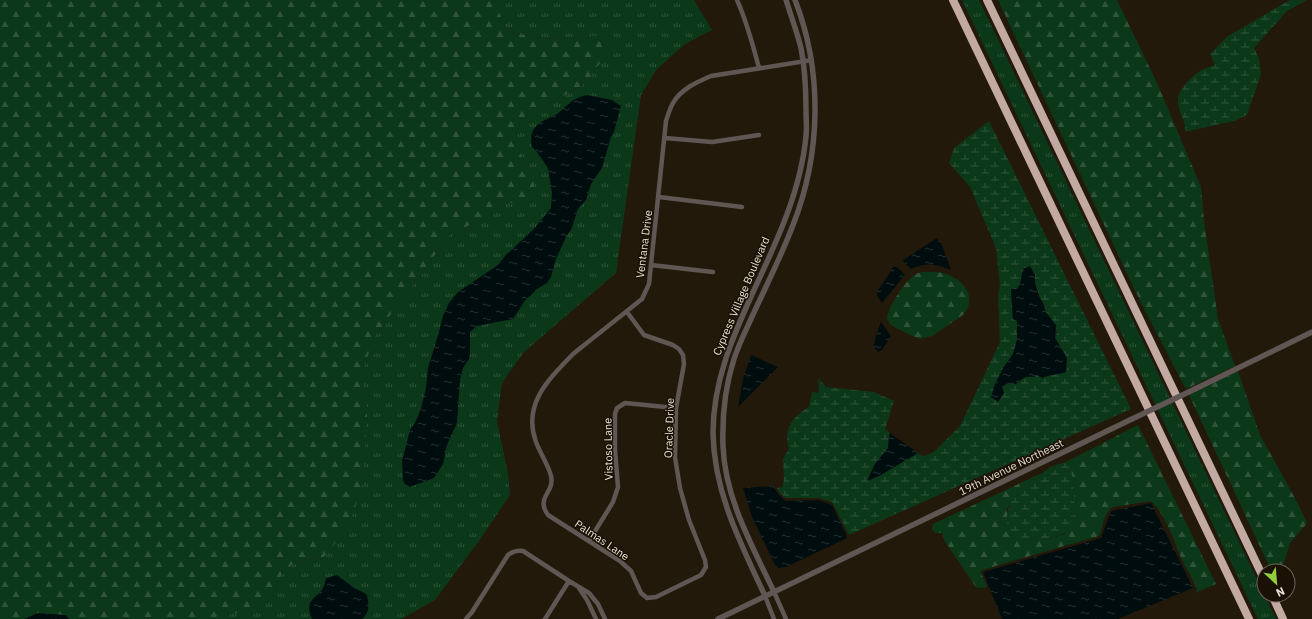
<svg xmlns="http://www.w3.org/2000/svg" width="1312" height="619" font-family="'IBM Plex Sans',sans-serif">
  <defs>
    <pattern id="grass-tufts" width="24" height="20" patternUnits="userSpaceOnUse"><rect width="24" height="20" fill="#0c381a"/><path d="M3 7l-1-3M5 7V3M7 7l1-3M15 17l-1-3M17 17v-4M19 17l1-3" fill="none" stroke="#2f543b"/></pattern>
    <pattern id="forest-firs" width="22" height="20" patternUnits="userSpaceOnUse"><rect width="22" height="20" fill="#0c381a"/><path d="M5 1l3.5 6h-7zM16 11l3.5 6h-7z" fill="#2f543b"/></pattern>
    <pattern id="wetland-marsh" width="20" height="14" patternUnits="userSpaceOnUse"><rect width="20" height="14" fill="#0c381a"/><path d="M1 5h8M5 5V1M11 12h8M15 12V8" fill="none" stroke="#2f543b"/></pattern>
    <pattern id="water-ripples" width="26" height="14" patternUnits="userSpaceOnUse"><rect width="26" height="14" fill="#000d0f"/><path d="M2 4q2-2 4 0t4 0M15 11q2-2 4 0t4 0" fill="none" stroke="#253031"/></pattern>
  </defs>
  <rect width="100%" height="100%" fill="#23190a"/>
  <path fill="url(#grass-tufts)" d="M 493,0 L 694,0 L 712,30 L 685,44 L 656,70 L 641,95 L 616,273 L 524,352 L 502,383 L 497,421 L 508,474 L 510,495 L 481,538 L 435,600 L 401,619 L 122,619 L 274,589 L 285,568 L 305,560 L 323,558 L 367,415 L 361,373 L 374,337 L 451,233 L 487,218 L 504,201 L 531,170 L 514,144 L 522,118 L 582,86 L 603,36 L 540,39 L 508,31 Z
    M 962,0 L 979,0 L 1276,619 L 1258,619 Z"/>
  <path fill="url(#forest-firs)" d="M 0,0 L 493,0 L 508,31 L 540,39 L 604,36 L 610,50 L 582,86 L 522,118 L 514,144 L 531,170 L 535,190 L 527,207 L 504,201 L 487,218 L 451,233 L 374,337 L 362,373 L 367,415 L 363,484 L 349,525 L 323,558 L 305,560 L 285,568 L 274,589 L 261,609 L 203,619 L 126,618 L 122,619 L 69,619 L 66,615 L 27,619 L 0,619 Z
    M 998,0 L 1117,0 L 1157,83 L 1201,187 L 1204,221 L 1218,319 L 1235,366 L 1186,389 L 1141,303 Z
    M 927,272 C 934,272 940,272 946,274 C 964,280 978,298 963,315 L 932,336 L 919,339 L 896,328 L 890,324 L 887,318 C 889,306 906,278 918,273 C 920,272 925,272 927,272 Z
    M 1238,371 L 1260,435 L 1297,502 L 1307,523 L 1290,543 L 1284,563 L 1271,570 L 1189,395 Z
    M 1138,425 L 1216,584 L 1195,593 L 1197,590 C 1194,580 1188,572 1183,562 C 1174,542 1167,516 1151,501 L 1113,507 C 1104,512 1103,526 1099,536 L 982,570 L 981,573 L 987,587 L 979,588 L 976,587 L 944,540 L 942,533 L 935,533 L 932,529 L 933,524 L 1044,472 L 1034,480 L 1020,487 L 1007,509 L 1007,513 L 1049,539 L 1064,534 L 1071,528 L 1074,516 L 1074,494 L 1072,474 L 1066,462 Z"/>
  <path fill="url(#wetland-marsh)" fill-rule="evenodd" d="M 1290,0 L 1307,0 L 1287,11 L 1254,48 L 1259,58 L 1261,74 L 1247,115 L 1234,121 L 1193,130 L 1186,131 L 1185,129 C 1185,119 1178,111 1178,102 C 1177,90 1193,74 1204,69 C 1207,67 1212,67 1215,65 L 1210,54 L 1228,36 Z
    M 989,121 L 1131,409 L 849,535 L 832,502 L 819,498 L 786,498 L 780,493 L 777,488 L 782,487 L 784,480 L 783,459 L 789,449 C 783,429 792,417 809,407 L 812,392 L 819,393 L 818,378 L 826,387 L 874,392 L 894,401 L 885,429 L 890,433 L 889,436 L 888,448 L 875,464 L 867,481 L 879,476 L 918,453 L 923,456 L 934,452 L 960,426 L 1000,342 L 998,295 L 1000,285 L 996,248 L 970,187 L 949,163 L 954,148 ZM 1027,268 L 1035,283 L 1039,296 L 1043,303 L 1046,312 L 1057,332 L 1055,338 L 1067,358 L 1066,371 C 1059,375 1050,374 1043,378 L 1037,375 L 1034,377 C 1026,375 1022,379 1016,384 C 1010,382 1007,383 1002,387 L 1004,393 L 998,401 L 1003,368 L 1013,354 L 1017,340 L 1017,321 L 1013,319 L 1011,289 L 1017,290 L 1020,284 L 1023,269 Z
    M 1066,462 C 1068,466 1071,471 1072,475 C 1074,485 1077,522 1070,529 C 1067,533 1061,534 1057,536 C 1054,537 1051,538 1048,539 C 1037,542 1015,539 1009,528 C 1003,516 1011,508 1010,498 L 1020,487 L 1034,480 L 1050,467 Z"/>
  <path fill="url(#water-ripples)" d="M 588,95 L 612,100 L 621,106 L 614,132 L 611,137 L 602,168 L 591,184 L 586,200 L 578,209 L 571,230 L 567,235 L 556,259 L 551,277 L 547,283 L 537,289 L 524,302 L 513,319 L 477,326 L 470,332 L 470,354 L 469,359 L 463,368 L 460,380 L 457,423 L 447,445 L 443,464 L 434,478 L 410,487 L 405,484 L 403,480 L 402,461 L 410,430 L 417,419 L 421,408 L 426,388 L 428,368 L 438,335 L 443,316 L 449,303 L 458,292 L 498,265 L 505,256 L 534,229 L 551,208 L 552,193 L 548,168 L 537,152 L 532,147 C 531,142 530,135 534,129 C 539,121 549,119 557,114 C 567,106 573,97 588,95 Z
    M 937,238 L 942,245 L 951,270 C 935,264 927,262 911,269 L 903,261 L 903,260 Z
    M 894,266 L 898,268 L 905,275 L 882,303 L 877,296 L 877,292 Z
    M 1030,266 L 1035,275 L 1035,283 L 1039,296 L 1043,303 L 1046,312 L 1056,325 L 1055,338 L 1067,358 L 1066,372 C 1058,375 1050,374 1042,378 L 1037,375 L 1034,377 C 1026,375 1021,379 1016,384 C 1010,381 1007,383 1002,387 L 1004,393 L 998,402 L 991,397 L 995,384 L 1003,368 L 1013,354 L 1017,340 L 1017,321 L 1013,319 L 1011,291 L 1011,289 L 1017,289 L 1020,284 L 1023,269 Z
    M 881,322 L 891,336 L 882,350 L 878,352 L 873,346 L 880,324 Z
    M 751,355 L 778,367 L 738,407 L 743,379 Z
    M 890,433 L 918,453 L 879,476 L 867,481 L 875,464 L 888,448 L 889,436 Z
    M 773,486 L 779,495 L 786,501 L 818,500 L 832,505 L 846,534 L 847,538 L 786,567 L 779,568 L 775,565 L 752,517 L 743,488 Z
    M 1151,503 L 1193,588 L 1118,619 L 1002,619 L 983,572 L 1101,538 L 1111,511 Z
    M 337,575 L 354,588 L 363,592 L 367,595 C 369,604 370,613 362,619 L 312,619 C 304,598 315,601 323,588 C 325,585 325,581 326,578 Z
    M 38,613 L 66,615 L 69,619 L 24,619 Z"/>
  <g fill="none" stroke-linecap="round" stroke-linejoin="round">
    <path stroke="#605653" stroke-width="4.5" d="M 737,0 C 747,22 753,45 759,68
      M 665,138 L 712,142 L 759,135
      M 659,197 L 742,207
      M 651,265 L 713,272
      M 627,312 L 644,335 L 673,345 L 679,349 L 683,355 L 684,364 L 676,408 L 675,457 L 680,488 L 689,520 L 705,560 L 706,567 L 701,575 L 656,597 L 647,598 L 641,593 L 631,571 L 620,561 L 548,515 C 535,497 555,493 551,476 C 548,464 540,453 536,442 C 522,404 549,379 573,354 L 642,299 L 649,284 L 666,121 C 668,115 670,108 673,103 C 681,89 697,82 711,76 L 812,60
      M 589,541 L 613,502 L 618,487 L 615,450 L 615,414 L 617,408 L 625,403 L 676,408
      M 579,588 L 587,600 L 596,619
      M 774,592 L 786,619
      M 765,596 L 774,619
      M 466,619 L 472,612 L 508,555 C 513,551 517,550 523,551 L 569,581 L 589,593 L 598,604 L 605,619
      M 545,619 L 569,581"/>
    <path stroke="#605653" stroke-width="5.5" d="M 1195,389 L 1312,332
      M 774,592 C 752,545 725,499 723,446 C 722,417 725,387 734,359 C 738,346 745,332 751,319 C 765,288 781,257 793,225 C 821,154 823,72 795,0
      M 765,596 C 741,544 714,493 713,433 C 713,381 733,336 754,290 C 777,241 801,190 806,136 C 807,127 806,119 806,110 C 806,90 805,68 801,48 C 797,32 791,16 786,0
      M 718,619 L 1132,419"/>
    <path stroke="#c2a9a2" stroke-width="8" d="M 953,0 L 1249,619
      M 987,0 L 1264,579
      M 1272,595 L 1283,619"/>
    <path stroke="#605653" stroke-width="5.5" d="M 1132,419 L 1195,389"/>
  </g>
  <g text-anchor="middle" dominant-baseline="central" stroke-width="3" stroke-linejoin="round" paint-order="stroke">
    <g font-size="11" fill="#e9e2d8" stroke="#1a1003">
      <text transform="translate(644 244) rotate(-83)">Ventana Drive</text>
      <text transform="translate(741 296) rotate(-67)">Cypress Village Boulevard</text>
      <text transform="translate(669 428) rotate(-88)">Oracle Drive</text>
      <text transform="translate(608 449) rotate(-91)">Vistoso Lane</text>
      <text transform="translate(1011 467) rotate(-26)">19th Avenue Northeast</text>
      <text transform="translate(602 540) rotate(34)">Palmas Lane</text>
    </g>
  </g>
  <g transform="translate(1276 583) rotate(154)"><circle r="19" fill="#1a1003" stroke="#6d6458"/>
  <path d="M0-3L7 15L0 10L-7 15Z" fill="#92cd3e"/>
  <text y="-6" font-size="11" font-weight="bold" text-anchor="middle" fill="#e9e2d8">N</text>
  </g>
</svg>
